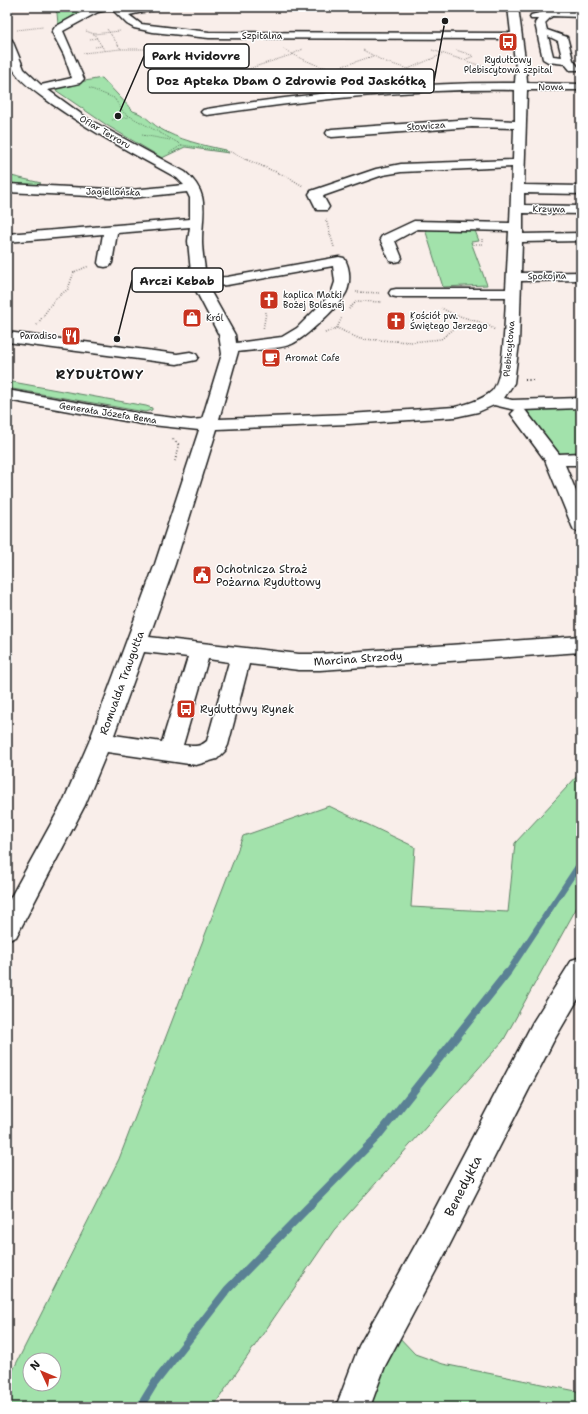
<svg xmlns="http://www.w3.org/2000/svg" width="588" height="1414" font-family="'Shantell Sans',sans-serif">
  <rect width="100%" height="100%" fill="#f9eeea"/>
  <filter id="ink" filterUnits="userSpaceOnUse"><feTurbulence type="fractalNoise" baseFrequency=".025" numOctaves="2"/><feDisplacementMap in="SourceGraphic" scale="8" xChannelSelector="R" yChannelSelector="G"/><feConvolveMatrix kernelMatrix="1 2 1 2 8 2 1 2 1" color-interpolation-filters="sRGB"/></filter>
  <g filter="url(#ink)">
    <path fill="#a2e2ab" stroke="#5f7f64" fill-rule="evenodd" d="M 52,7 L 92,7 L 62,25 L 58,24 L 57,13 Z
      M 102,78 L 133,111 C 144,114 150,122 159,128 C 179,140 202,145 225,150 L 229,153 L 185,147 L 162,158 L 108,126 L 51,87 Z
      M 7,175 L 41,183 L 34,187 L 7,184 Z
      M 474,228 L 479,241 L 471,242 L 487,285 L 443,287 L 425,229 Z
      M 7,381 L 146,406 L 152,408 L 152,410 L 145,412 L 7,388 Z
      M 581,406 L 581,454 L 558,455 L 525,415 L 531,407 Z
      M 581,772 L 581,900 L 503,1041 L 334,1230 L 213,1407 L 7,1407 L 7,1382 L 119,1159 L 243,836 L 329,806 L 415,847 L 411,907 L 508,912 L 515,843 ZM 30,1360 L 54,1360 L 54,1384 L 30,1384 Z
      M 397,1335 L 415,1354 L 443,1364 L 581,1392 L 581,1407 L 370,1407 Z"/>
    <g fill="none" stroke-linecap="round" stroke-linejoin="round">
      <path stroke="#5a8194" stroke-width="6" d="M 507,974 L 581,862"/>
      <path stroke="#5a8194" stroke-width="8" d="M 140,1407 L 154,1384 L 228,1289 L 377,1137 L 507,973"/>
      <defs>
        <path id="minor" d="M 91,7 L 122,7 L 124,10 L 139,7 L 159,7 L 157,9 L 129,15 L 141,24 L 209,32 L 511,33 L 508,7 L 518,7 L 526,67 L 527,83 L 581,84 L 581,90 L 527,90 L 524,185 L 581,186 L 581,194 L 524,193 L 524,205 L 581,206 L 581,214 L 523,213 L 523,234 L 581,233 L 581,241 L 522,242 L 521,273 L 581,272 L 581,280 L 521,281 L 519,343 L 514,383 L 504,398 L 512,400 L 581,398 L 581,408 L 522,410 L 525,410 L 559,454 L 581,453 L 581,465 L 565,465 L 581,503 L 581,532 L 574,530 L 572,526 L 545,460 L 511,414 L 515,410 L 494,405 L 478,412 L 455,417 L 349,424 L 217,429 L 175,564 L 149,637 L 299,654 L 320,654 L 581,636 L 581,652 L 320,670 L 299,670 L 249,664 L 228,745 L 225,751 L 217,759 L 196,765 L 107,752 L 85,805 L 16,937 L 7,941 L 7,904 L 63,802 L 89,742 L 155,564 L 199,430 L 142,424 L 7,400 L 7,390 L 142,414 L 191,420 L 202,419 L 222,354 L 219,335 L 192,283 L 188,241 L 190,227 L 117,233 L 112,263 L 110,266 L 105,267 L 100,266 L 98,263 L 103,234 L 7,242 L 7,234 L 190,219 L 190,198 L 187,192 L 131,198 L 7,192 L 7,184 L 131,190 L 184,185 L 177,178 C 134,154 92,132 52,104 C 40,95 24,85 15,72 C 7,61 7,50 7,37 L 12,40 L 24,69 L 41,85 L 72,78 L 64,55 L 52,32 L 55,27 ZM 112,9 L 127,24 L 134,28 L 153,32 L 209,38 L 512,39 L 516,67 L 515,83 C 412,82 309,93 207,109 L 203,110 L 201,112 L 203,114 L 207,115 C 309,100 412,88 515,90 L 515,121 L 472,119 L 332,129 L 328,130 L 326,133 L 328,136 L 332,137 L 472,127 L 514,128 L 513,160 L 401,164 L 376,169 L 311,191 L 309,194 L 317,210 L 327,210 L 329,207 L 323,196 L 383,175 L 401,172 L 512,167 L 510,223 L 414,221 L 382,236 L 380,239 L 390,261 L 395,262 L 400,261 L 402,258 L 395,241 L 417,229 L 509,231 L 506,289 L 396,289 L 391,290 L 389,293 L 391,296 L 396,297 L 506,297 C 505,316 504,380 492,391 C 482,400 467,404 455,407 L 349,414 L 219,419 L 238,352 C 251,350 281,349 292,344 C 305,338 337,308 344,296 C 351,287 351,268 344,258 L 339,257 L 227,277 L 206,278 C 205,266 202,253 202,241 C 202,212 211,194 185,172 L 88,119 L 48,90 L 80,83 L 84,79 L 63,31 L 98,12 ZM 333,266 L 335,282 L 331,294 L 297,328 L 282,337 L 236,343 L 235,335 L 208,287 L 227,285 ZM 144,652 L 188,657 L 162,742 L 114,735 ZM 208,659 L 229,662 L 207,741 C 199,748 193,746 183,745 Z
          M 543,7 L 553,7 L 553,10 L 581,11 L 581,17 L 552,16 L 545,23 L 547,30 L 567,37 L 573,60 L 579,68 L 578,70 L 570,70 L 565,64 L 548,62 L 543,59 L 535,23 L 538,19 L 531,19 L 530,17 L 531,15 L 543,12 ZM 548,36 L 558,41 L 562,57 L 553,56 Z
          M 7,332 L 177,354 L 190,352 L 196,354 L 198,357 L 196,360 L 177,364 L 7,342 Z
          M 581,957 L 581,994 L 553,1042 L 448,1248 L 385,1366 L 370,1407 L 336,1407 L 359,1346 L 426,1226 L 533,1022 L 572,960 Z"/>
      </defs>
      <use href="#minor" stroke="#1c1c1c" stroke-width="3"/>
      <path stroke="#1c1c1c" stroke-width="1" stroke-dasharray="0.5 1.5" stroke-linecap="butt" d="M 17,30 L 43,27
        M 86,31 L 94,34
        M 90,39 L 97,38
        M 95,47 L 102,46
        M 121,49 L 202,49
        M 229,49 L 248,69 L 291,55 L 303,49
        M 283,49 L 300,58 L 319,66 L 375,77
        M 363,50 L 383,61 L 423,74
        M 432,50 L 494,70 L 504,71
        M 456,50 L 474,56 L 464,60
        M 105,51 L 94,34 L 120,31
        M 83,53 L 121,49 L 107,29
        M 334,69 L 373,56
        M 408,69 L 443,54
        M 89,88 L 114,98 L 124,113 L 182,145
        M 112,120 L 129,117
        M 142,135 L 170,140
        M 169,153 L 182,145 L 231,152 L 247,160"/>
      <path stroke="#1c1c1c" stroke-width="1.5" stroke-dasharray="0.5 2" stroke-linecap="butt" d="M 245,159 L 288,177 L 303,186
        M 326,220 L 334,247
        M 474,244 L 482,244 L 482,239
        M 356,292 L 381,293
        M 349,309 L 357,301 L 383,302
        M 453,314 L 486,324
        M 37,325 L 54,300 L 68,289 L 74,272 L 89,266
        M 337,328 L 342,317
        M 455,328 L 488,325 L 495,330
        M 263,330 L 266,312
        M 325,333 L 337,328 L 360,339 L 412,342 L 441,339 L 455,328 L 453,314 L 441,308"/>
      <path stroke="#1c1c1c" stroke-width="2" stroke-dasharray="1 2.5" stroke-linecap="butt" d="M 525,380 L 534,380
        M 173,439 L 179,445 L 175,461"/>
      <use href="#minor" fill="#fff" fill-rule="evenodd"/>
    </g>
  </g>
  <defs>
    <symbol id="bus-square" viewBox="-11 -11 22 22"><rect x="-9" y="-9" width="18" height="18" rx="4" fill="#c8321e" stroke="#fff"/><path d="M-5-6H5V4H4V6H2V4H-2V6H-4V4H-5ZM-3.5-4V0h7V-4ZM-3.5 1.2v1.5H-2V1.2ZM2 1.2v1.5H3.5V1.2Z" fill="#fff"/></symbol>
    <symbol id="church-square" viewBox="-11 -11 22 22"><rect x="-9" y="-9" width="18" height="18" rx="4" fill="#c8321e" stroke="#fff"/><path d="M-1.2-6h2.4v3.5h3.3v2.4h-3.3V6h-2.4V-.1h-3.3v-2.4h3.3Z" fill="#fff"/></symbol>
    <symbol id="shop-square" viewBox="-11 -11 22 22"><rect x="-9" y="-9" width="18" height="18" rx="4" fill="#c8321e" stroke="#fff"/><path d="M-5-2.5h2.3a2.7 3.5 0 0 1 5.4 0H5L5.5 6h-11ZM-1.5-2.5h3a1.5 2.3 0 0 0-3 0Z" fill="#fff"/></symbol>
    <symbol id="restaurant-square" viewBox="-11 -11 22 22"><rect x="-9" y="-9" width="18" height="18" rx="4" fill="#c8321e" stroke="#fff"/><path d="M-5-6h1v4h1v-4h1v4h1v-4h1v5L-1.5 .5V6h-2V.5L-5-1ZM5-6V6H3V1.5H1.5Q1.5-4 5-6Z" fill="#fff"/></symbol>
    <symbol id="cafe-square" viewBox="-11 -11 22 22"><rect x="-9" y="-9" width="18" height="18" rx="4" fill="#c8321e" stroke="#fff"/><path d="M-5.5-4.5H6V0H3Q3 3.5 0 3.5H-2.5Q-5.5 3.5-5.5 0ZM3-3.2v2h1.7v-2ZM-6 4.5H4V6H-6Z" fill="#fff"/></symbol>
    <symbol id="civic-square" viewBox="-11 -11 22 22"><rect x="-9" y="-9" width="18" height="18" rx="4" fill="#c8321e" stroke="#fff"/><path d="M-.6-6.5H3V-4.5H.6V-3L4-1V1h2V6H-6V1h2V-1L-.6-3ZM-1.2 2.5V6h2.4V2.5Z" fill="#fff"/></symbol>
  </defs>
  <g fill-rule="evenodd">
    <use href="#bus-square" x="497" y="31" width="22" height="22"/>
    <use href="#church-square" x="258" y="289" width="22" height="22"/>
    <use href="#shop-square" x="181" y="307" width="22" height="22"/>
    <use href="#church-square" x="385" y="310" width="22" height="22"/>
    <use href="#restaurant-square" x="60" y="325" width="22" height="22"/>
    <use href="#cafe-square" x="260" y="347" width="22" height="22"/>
    <use href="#civic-square" x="191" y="564" width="22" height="22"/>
    <use href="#bus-square" x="175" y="698" width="22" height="22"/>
  </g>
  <g text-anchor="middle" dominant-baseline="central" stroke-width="3" stroke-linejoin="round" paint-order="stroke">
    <g font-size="9" fill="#1c1c1c" stroke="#fff">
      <text x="262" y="36">Szpitalna</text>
      <text transform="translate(551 87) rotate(-1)">Nowa</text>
      <text transform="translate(426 126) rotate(-4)">Słowicza</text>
      <text transform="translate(105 132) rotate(30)">Ofiar Terroru</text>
      <text transform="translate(113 192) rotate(1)">Jagiellońska</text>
      <text transform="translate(549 209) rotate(1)">Krzywa</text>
      <text transform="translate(547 276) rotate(-1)">Spokojna</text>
      <text transform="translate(509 349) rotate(-85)">Plebiscytowa</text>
      <text transform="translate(108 413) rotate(9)">Generała Józefa Bema</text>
    </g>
    <g font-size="9" fill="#1c1c1c" stroke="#fff" text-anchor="start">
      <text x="508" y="60" text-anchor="middle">Rydułtowy<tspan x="508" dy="10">Plebiscytowa szpital</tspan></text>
      <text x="283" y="295">kaplica Matki<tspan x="283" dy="10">Bożej Bolesnej</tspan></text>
      <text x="410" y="316">Kościół pw.<tspan x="410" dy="10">Świętego Jerzego</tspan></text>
      <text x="206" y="318">Król</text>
      <text x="57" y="336" text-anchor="end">Paradiso</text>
      <text x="285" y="358">Aromat Cafe</text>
    </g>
    <g font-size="11" fill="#1c1c1c" stroke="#fff" text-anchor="start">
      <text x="216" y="569">Ochotnicza Straż<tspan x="216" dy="13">Pożarna Rydułtowy</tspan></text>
      <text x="200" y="709">Rydułtowy Rynek</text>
    </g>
    <g font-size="11" fill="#1c1c1c" stroke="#fff">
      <text transform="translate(358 659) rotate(-4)">Marcina Strzody</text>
      <text transform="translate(122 683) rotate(-70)">Romualda Traugutta</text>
    </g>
    <g font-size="13" font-weight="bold" letter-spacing="1" fill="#1c1c1c" stroke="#fff">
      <text x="100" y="374">RYDUŁTOWY</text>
    </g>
    <g font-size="13" fill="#1c1c1c" stroke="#fff">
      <text transform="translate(463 1186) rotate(-63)">Benedykta</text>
    </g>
  </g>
  <path fill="none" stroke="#1c1c1c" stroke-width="1.5" d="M118 116L144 56M445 21L434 81M117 339L132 280"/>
  <g fill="#1c1c1c" stroke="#fff" stroke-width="1.5">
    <circle cx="118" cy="116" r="4"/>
    <circle cx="445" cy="21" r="4"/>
    <circle cx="117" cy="339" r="4"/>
  </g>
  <g fill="#fff" stroke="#1c1c1c" stroke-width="1.5">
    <rect x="144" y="44" width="105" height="24" rx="4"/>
    <rect x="148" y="69" width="286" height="24" rx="4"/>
    <rect x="132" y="268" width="91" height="24" rx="4"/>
  </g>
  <g font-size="12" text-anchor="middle" font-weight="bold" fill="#1c1c1c">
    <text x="196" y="60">Park Hvidovre</text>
    <text x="291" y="85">Doz Apteka Dbam O Zdrowie Pod Jaskółką</text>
    <text x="177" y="285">Arczi Kebab</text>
  </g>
  <rect width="588" height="1414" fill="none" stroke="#fff" stroke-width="24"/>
  <rect x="12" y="12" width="564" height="1390" fill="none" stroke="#1c1c1c" stroke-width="1.5" filter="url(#ink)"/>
  <g transform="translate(42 1372) rotate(314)"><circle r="19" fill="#ffffff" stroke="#a4a4a4"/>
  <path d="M0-3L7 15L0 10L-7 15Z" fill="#c8321e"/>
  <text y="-6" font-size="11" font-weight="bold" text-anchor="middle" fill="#1c1c1c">N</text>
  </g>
</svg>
